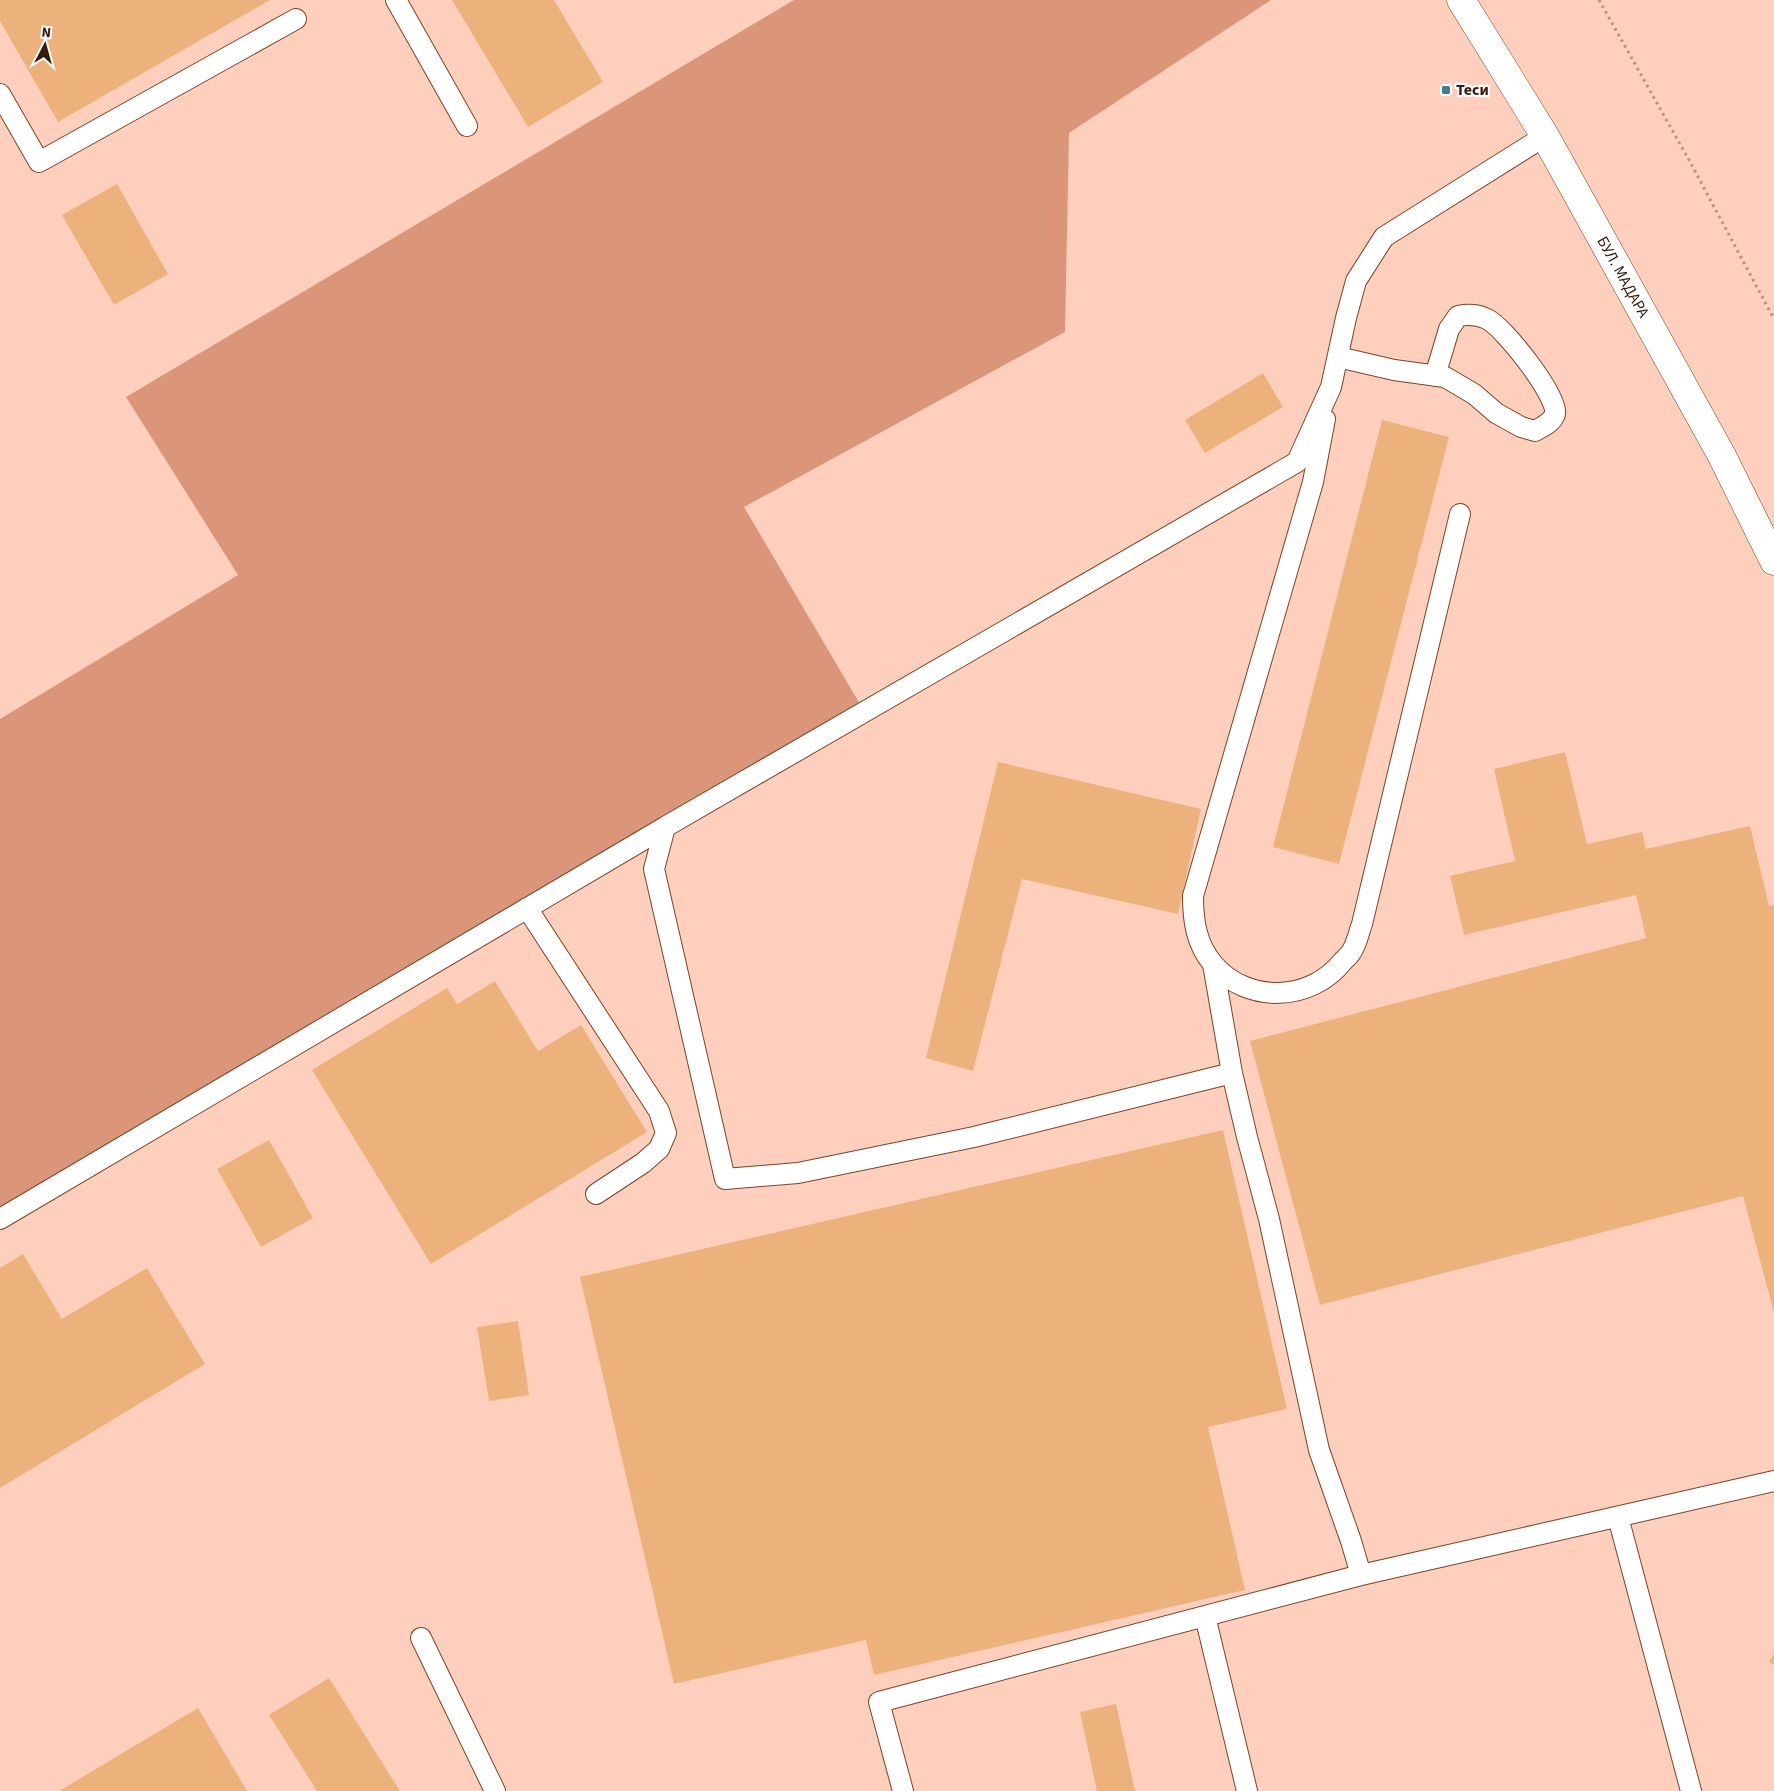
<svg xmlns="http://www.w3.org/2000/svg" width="1774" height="1791" font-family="'Source Sans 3',sans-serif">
  <rect width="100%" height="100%" fill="#fdcfbc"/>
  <path fill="#db9679" d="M 794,0 L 1271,0 L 1069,133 L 1065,332 L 744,507 L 864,711 L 0,1219 L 0,719 L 238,575 L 126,397 Z"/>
  <path fill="#edb27c" d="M 0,0 L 270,0 L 58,122 L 0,21 Z
    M 452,0 L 554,0 L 603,82 L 528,127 Z
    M 117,184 L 168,274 L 114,305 L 62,215 Z
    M 1263,373 L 1283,407 L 1205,453 L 1185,420 Z
    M 1382,420 L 1449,437 L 1339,864 L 1273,847 Z
    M 1565,752 L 1587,844 L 1642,832 L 1646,849 L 1750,826 L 1769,906 L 1774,905 L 1774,1313 L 1743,1196 L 1320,1305 L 1250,1041 L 1646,938 L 1636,895 L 1464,935 L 1450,876 L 1515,861 L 1494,769 Z
    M 998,762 L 1201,809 L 1178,914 L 1022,879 L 973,1071 L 926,1058 Z
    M 495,981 L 538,1051 L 581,1025 L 647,1132 L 431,1264 L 312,1070 L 447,988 L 457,1004 Z
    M 1223,1130 L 1287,1409 L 1208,1427 L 1245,1590 L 874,1675 L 866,1640 L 674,1684 L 580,1277 Z
    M 269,1140 L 313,1218 L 261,1247 L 217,1169 Z
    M 23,1254 L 62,1319 L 147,1268 L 205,1364 L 0,1488 L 0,1268 Z
    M 518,1321 L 529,1395 L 489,1401 L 477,1327 Z
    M 1774,1654 L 1774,1665 L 1769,1662 Z
    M 329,1678 L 400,1791 L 317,1791 L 269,1715 Z
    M 1116,1704 L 1135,1791 L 1097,1791 L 1080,1712 Z
    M 198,1708 L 247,1791 L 59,1791 Z"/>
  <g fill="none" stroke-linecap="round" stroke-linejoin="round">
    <defs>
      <path id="lane" d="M 396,0 L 467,126
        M 0,94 L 39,162 L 296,19
        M 1338,357 L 1394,370 L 1445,377 L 1474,394 L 1496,413 L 1521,427 L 1535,431 C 1542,427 1552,423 1555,414 C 1559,397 1503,326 1487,319 C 1477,314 1468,314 1458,316 L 1449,329 L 1435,376
        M 1325,419 L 1313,482 L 1193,896 C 1193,920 1196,944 1213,964 C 1247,1004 1311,1002 1343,961 C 1346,958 1351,954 1353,949 C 1357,942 1359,932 1362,924 L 1460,514
        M 527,908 L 659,1111 L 666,1133 L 659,1149 L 643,1163 L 596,1194
        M 1213,964 L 1232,1073 L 1247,1137 L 1269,1219 L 1319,1450 L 1351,1541 L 1361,1575
        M 1232,1073 L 974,1137 L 798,1173 L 725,1179 L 654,869 L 665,827 L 1297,462 L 1331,387 L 1346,318 L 1356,281 L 1384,237 L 1545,136
        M 0,1219 L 665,827
        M 1618,1517 L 1691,1791
        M 1205,1616 L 1247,1791
        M 421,1638 L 495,1791
        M 903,1791 L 879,1702 L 1361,1575 L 1774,1481"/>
      <g id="secondary">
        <path id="s1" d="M 1461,0 L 1545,136 L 1722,456 L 1774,561"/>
      </g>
    </defs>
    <use href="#lane" stroke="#814125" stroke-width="22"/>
    <use href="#secondary" stroke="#814125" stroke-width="29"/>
    <path stroke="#b89080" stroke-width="3" stroke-dasharray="2.5 4" stroke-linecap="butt" d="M 1599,0 L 1689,160 L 1774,319"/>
    <use href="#lane" stroke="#fff" stroke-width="20"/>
    <use href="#secondary" stroke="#fff" stroke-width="28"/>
  </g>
  <rect fill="#417f95" stroke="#fbfbfb" stroke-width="2" x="1441" y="85" width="10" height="10" rx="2.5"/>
  <g text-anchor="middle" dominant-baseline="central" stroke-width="4.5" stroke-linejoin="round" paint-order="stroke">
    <g font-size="16" font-weight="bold" fill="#351a0e" stroke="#fbfbfb" text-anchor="start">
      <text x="1456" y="90">Теси</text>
    </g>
    <g font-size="16" fill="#351a0e" stroke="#fbfbfb">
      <text stroke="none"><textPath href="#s1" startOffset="321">БУЛ. МАДАРА</textPath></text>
    </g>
  </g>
  <g transform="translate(45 45) rotate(6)" stroke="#fbfbfb" stroke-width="4" paint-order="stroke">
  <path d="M0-4L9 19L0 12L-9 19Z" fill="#351a0e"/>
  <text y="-8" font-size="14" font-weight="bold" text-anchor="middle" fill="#351a0e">N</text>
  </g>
</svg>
